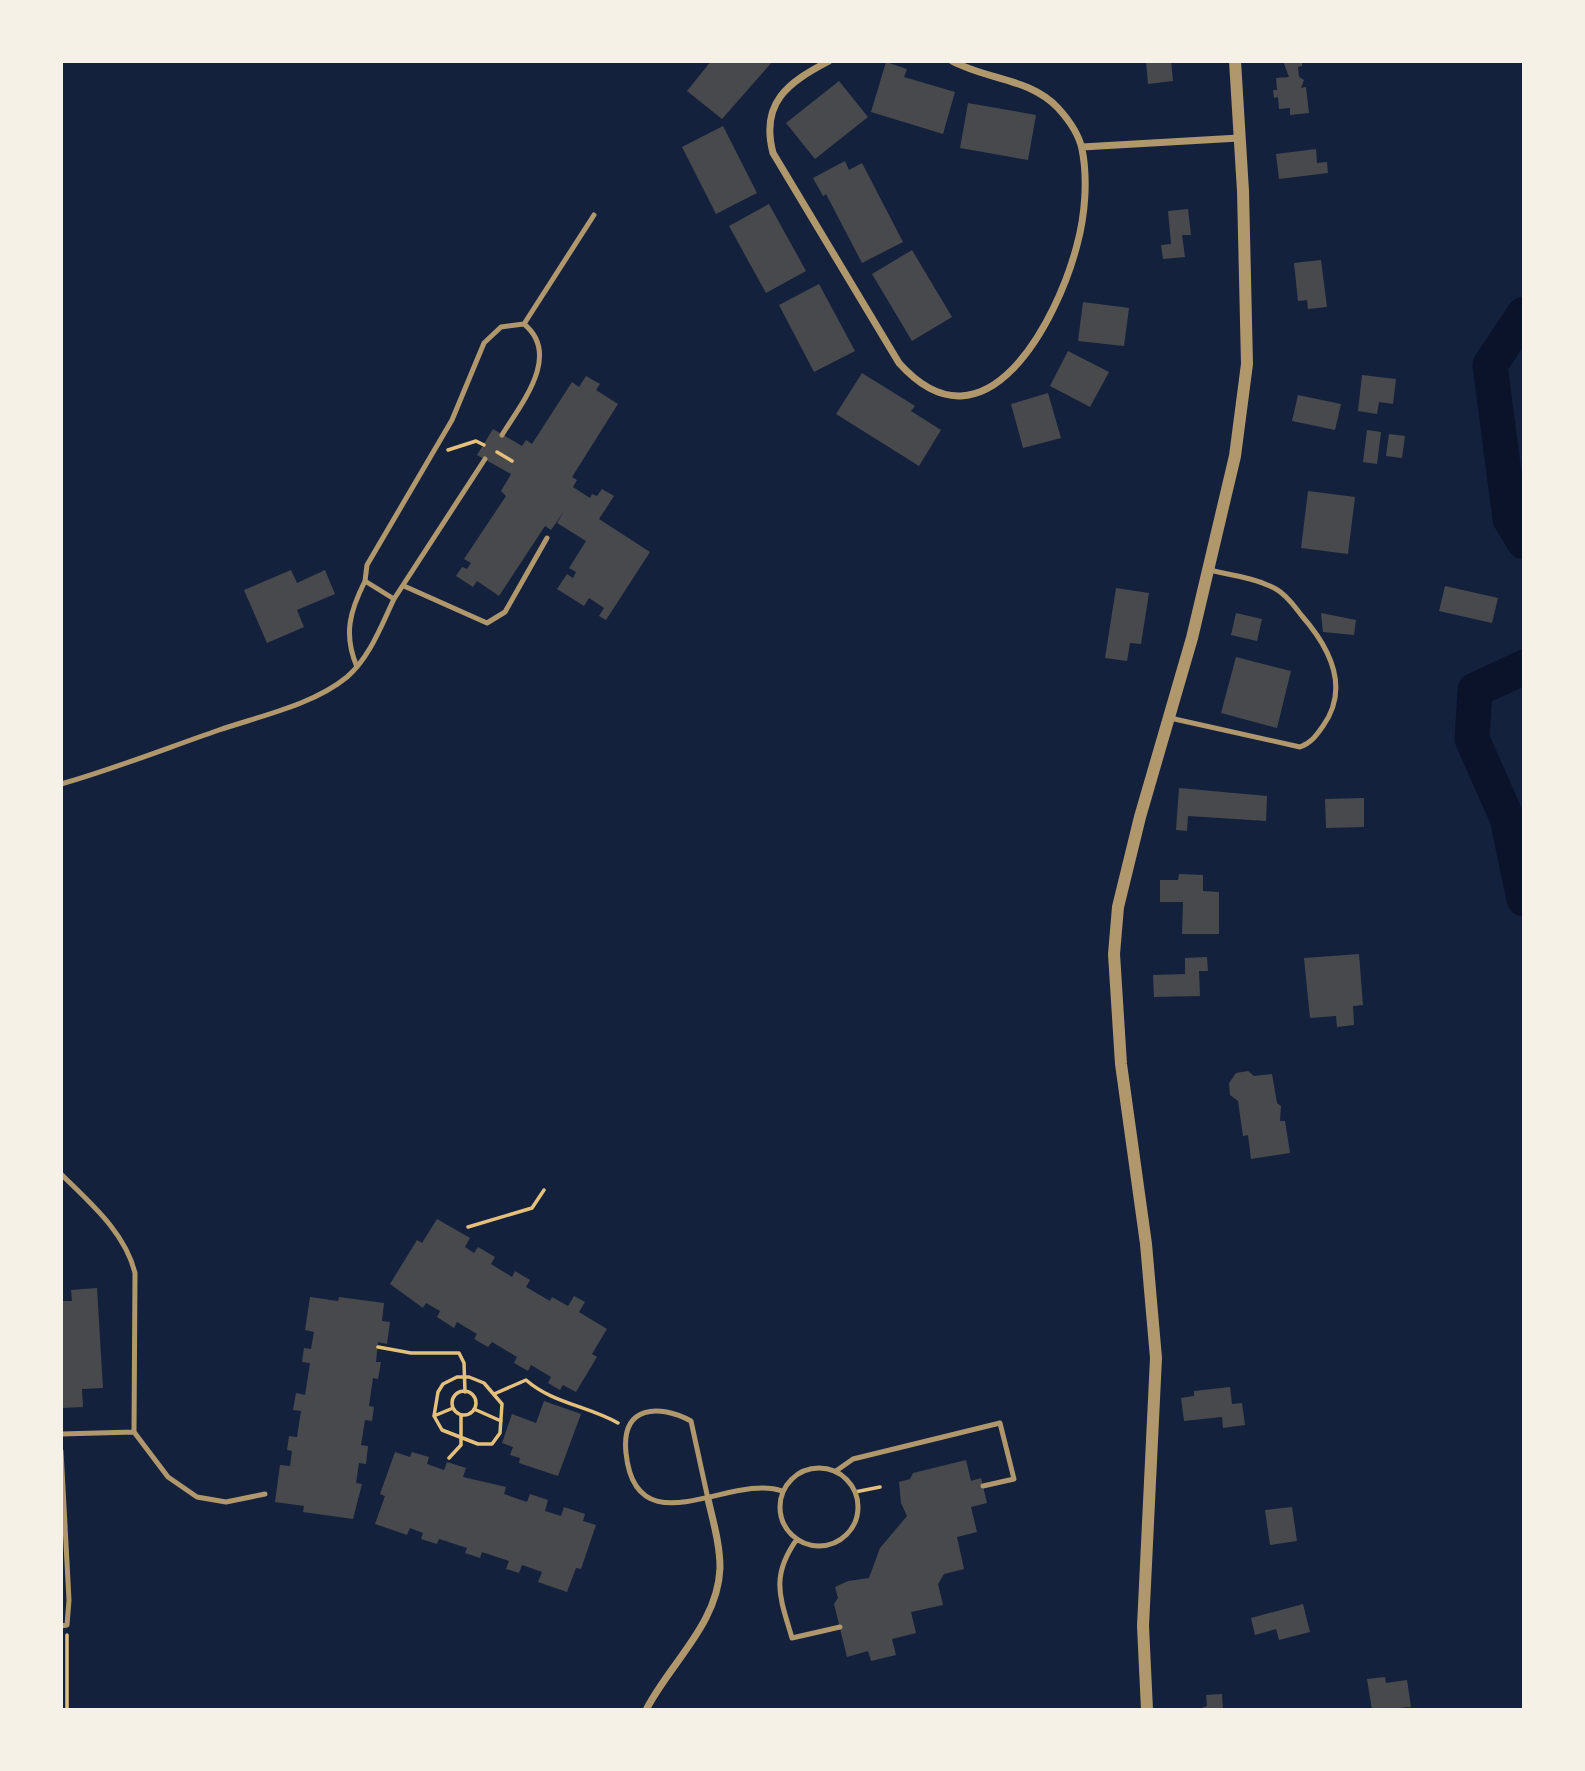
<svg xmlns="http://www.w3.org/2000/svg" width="1585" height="1771" font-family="'Noto Sans',sans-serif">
  <rect width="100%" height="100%" fill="#14213d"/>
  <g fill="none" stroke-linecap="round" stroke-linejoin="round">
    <path stroke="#0b132b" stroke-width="35" d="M 1524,314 L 1490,365 L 1510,519 L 1524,542
      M 1524,667 L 1475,690 L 1472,739 L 1507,818 L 1524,899"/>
  </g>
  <path fill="#48494c" d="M 711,61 L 773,61 L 722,119 L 687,91 Z
    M 1146,61 L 1171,61 L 1173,81 L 1148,84 Z
    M 1283,61 L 1302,61 L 1302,66 L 1298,67 L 1299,77 L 1304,80 L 1301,88 L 1306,87 L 1309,113 L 1290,115 L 1290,108 L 1279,109 L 1278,97 L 1274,98 L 1273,90 L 1277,90 L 1276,78 L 1289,77 Z
    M 886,62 L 907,69 L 904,77 L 955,92 L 943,134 L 871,112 Z
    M 839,81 L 868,117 L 815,159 L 786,123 Z
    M 968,103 L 1036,115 L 1028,160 L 960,148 Z
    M 723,126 L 757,193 L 716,214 L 682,147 Z
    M 1316,149 L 1317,163 L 1327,162 L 1328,173 L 1279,179 L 1276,154 Z
    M 845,161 L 849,170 L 862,163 L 903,242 L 862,263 L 826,194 L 823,196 L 813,178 Z
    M 769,204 L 806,271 L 766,293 L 729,226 Z
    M 1188,209 L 1191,235 L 1182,235 L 1185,257 L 1163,259 L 1161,245 L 1171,244 L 1168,211 Z
    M 912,250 L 952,317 L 912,341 L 872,274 Z
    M 1321,260 L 1327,307 L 1308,309 L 1307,300 L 1298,301 L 1294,263 Z
    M 819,284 L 855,351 L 814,372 L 779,305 Z
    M 1083,302 L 1129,308 L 1124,346 L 1078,341 Z
    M 1068,351 L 1109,372 L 1090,407 L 1050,386 Z
    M 862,373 L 915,406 L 911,411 L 941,430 L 919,466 L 836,414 Z
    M 1362,375 L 1396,379 L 1393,404 L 1379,402 L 1377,414 L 1358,411 Z
    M 586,376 L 600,384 L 596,390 L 618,404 L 572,477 L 577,480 L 573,487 L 590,498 L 592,494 L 597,496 L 602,489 L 614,496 L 599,519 L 650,552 L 606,620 L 599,616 L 604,608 L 589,598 L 584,606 L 557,589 L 567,574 L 573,578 L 576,572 L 569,568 L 586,541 L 557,523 L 564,511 L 551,530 L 545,526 L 499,596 L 477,581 L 473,587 L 456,576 L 462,567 L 467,569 L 471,563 L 464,559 L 506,496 L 501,491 L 511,474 L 477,455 L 493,429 L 522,446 L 526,440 L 532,444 L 572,382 L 579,387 Z
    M 1048,393 L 1061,438 L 1023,448 L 1011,404 Z
    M 1298,395 L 1341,404 L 1335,430 L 1292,421 Z
    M 1367,430 L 1381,432 L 1377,464 L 1363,462 Z
    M 1389,434 L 1405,436 L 1402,458 L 1386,456 Z
    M 1308,491 L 1355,497 L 1348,554 L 1301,548 Z
    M 291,570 L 297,583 L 325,570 L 335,594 L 297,610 L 304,627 L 267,643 L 244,590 Z
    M 1445,586 L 1498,598 L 1492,623 L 1439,611 Z
    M 1116,588 L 1149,593 L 1141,644 L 1130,643 L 1127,661 L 1105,658 Z
    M 1236,613 L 1262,619 L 1257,641 L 1231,635 Z
    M 1321,613 L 1356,620 L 1354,635 L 1323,632 Z
    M 1236,657 L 1291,671 L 1277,728 L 1221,713 Z
    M 1179,788 L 1267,796 L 1266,821 L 1188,816 L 1187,831 L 1176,830 Z
    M 1364,798 L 1364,827 L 1326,828 L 1325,799 Z
    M 1179,874 L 1203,875 L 1203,891 L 1219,892 L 1219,934 L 1182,934 L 1183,902 L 1160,902 L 1160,880 L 1178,880 Z
    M 1359,954 L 1363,1005 L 1353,1006 L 1354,1025 L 1337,1027 L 1336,1016 L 1310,1018 L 1304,958 Z
    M 1207,957 L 1208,971 L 1199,971 L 1200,996 L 1154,997 L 1153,975 L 1185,974 L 1185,958 Z
    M 1248,1071 L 1254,1076 L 1272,1074 L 1277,1103 L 1281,1106 L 1280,1121 L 1285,1121 L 1290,1153 L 1251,1159 L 1248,1135 L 1243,1136 L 1238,1101 L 1230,1095 L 1229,1083 L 1236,1073 Z
    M 437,1219 L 470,1238 L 465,1247 L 474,1253 L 478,1247 L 495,1257 L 491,1264 L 512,1277 L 515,1271 L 530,1280 L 526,1287 L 550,1301 L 552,1297 L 568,1306 L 574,1296 L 585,1302 L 579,1312 L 607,1329 L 592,1354 L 597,1357 L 576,1392 L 563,1385 L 560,1390 L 548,1383 L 551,1377 L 531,1365 L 528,1371 L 514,1363 L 517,1357 L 492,1342 L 488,1347 L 474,1339 L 477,1334 L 457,1322 L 454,1328 L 437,1317 L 440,1311 L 426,1303 L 423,1308 L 390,1284 L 417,1240 L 422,1243 Z
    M 97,1288 L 103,1388 L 82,1389 L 83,1407 L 61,1408 L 61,1301 L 72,1301 L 71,1290 Z
    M 310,1297 L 338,1301 L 339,1297 L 384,1303 L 382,1321 L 390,1322 L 387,1344 L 378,1342 L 376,1362 L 381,1362 L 378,1379 L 373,1378 L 369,1406 L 374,1407 L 372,1421 L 365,1420 L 361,1445 L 368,1446 L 366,1464 L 359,1463 L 356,1483 L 362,1484 L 353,1519 L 303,1512 L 304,1506 L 275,1502 L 280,1465 L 290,1466 L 292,1451 L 287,1450 L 289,1436 L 297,1437 L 301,1411 L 293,1410 L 296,1393 L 305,1395 L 310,1363 L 302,1362 L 304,1348 L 311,1349 L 314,1332 L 305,1330 Z
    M 1230,1387 L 1232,1404 L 1242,1403 L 1245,1425 L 1223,1428 L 1222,1417 L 1184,1421 L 1181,1398 L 1194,1396 L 1194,1391 Z
    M 544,1401 L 581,1414 L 558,1476 L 519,1463 L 520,1458 L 510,1455 L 513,1447 L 502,1443 L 512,1414 L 536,1423 Z
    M 395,1452 L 410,1457 L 412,1452 L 429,1457 L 427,1464 L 444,1470 L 447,1462 L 466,1468 L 463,1477 L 506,1487 L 504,1494 L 527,1502 L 530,1494 L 548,1500 L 545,1511 L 561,1516 L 564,1507 L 585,1514 L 583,1521 L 596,1525 L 581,1569 L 576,1568 L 567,1592 L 538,1582 L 542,1572 L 522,1565 L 519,1573 L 506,1569 L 509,1561 L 482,1552 L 480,1558 L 465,1553 L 467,1548 L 439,1539 L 437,1544 L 421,1539 L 423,1533 L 410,1528 L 407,1535 L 375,1524 L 385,1496 L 380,1494 Z
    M 966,1460 L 971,1481 L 981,1478 L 987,1503 L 971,1507 L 977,1532 L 957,1537 L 964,1569 L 944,1574 L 938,1584 L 943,1605 L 911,1612 L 916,1633 L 892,1639 L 896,1655 L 871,1661 L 868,1651 L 847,1657 L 834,1604 L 838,1598 L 835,1587 L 848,1581 L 869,1578 L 880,1548 L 907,1516 L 901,1503 L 899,1482 L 910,1479 L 913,1473 Z
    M 1292,1507 L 1297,1541 L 1270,1545 L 1265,1510 Z
    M 1303,1604 L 1310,1632 L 1279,1640 L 1276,1629 L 1255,1635 L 1251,1618 Z
    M 1385,1677 L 1386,1683 L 1407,1680 L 1411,1707 L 1372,1710 L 1367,1679 Z
    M 1222,1694 L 1223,1710 L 1196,1710 L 1207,1706 L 1206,1695 Z"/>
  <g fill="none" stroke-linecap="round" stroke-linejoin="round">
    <path stroke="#e5c07b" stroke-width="3.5" d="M 448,450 L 476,441 L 484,445
      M 497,452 L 512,461
      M 468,1227 L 532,1208 L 544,1190
      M 378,1347 L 411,1353 L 459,1353 L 464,1363 L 465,1392
      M 469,1377 L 484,1383 L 502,1404 L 500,1433 L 492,1444 L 478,1444 L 442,1430 L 434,1416 L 438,1392 L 443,1384 L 457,1377 Z
      M452 1403a12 12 0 1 1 24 0a12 12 0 1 1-24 0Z
      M 494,1394 L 526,1380 C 552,1403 588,1406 618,1423
      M 474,1409 L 501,1421
      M 434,1416 L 453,1408
      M 449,1458 L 461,1445 L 461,1415
      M 855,1492 L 880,1487
      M 67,1635 L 67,1710"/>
    <path stroke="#b1986c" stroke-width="5" d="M 524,324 L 594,215
      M 365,581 L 367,565 L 452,420 L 484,343 L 501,327 L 524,324 C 562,355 521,404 502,435
      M 404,586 L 487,623 L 505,612 L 547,538
      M 394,599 L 485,459
      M 1170,718 L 1300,747 C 1311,743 1316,736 1323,726 C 1350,688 1330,648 1302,616 C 1295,607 1287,595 1276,589 C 1256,578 1231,575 1209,570
      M 61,784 C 114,769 167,748 219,730 C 260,716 313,705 347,677 C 370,657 381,626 394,599 L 365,581 C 350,611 343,634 357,667
      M 61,1174 C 90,1203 125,1232 135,1273 L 134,1432 L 168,1477 L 197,1497 L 226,1502 L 265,1494
      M 61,1434 L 134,1432
      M 61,1451 L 69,1600 L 67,1625 L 61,1626
      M780 1507a39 39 0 1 1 78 0a39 39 0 1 1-78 0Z
      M 836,1471 L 853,1459 L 1000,1423 L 1014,1479 L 983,1486
      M 708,1499 L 691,1421 C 659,1404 621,1405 626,1453 C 636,1550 732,1472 782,1491
      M 797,1539 C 770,1577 780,1597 792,1638 L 840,1627"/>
    <path stroke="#b1986c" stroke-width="7" d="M 829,61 C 787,83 760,103 773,153 L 899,363 C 986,460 1058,319 1077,245 C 1085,216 1088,179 1082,149 C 1079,135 1068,119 1058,108 C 1030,78 987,80 952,61
      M 1082,147 L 1239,138
      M 646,1710 C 670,1663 718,1624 720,1568 C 720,1544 713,1521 708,1499"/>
    <path stroke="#b1986c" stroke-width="12" d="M 1147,1710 L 1143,1626 L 1156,1358 L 1146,1244 L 1121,1064 L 1114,954 L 1118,907 L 1140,817 L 1192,638 L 1235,456 L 1247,364 L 1243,191 L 1235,61"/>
  </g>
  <rect width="1585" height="1771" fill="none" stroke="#f6f1e7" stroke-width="126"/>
</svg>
